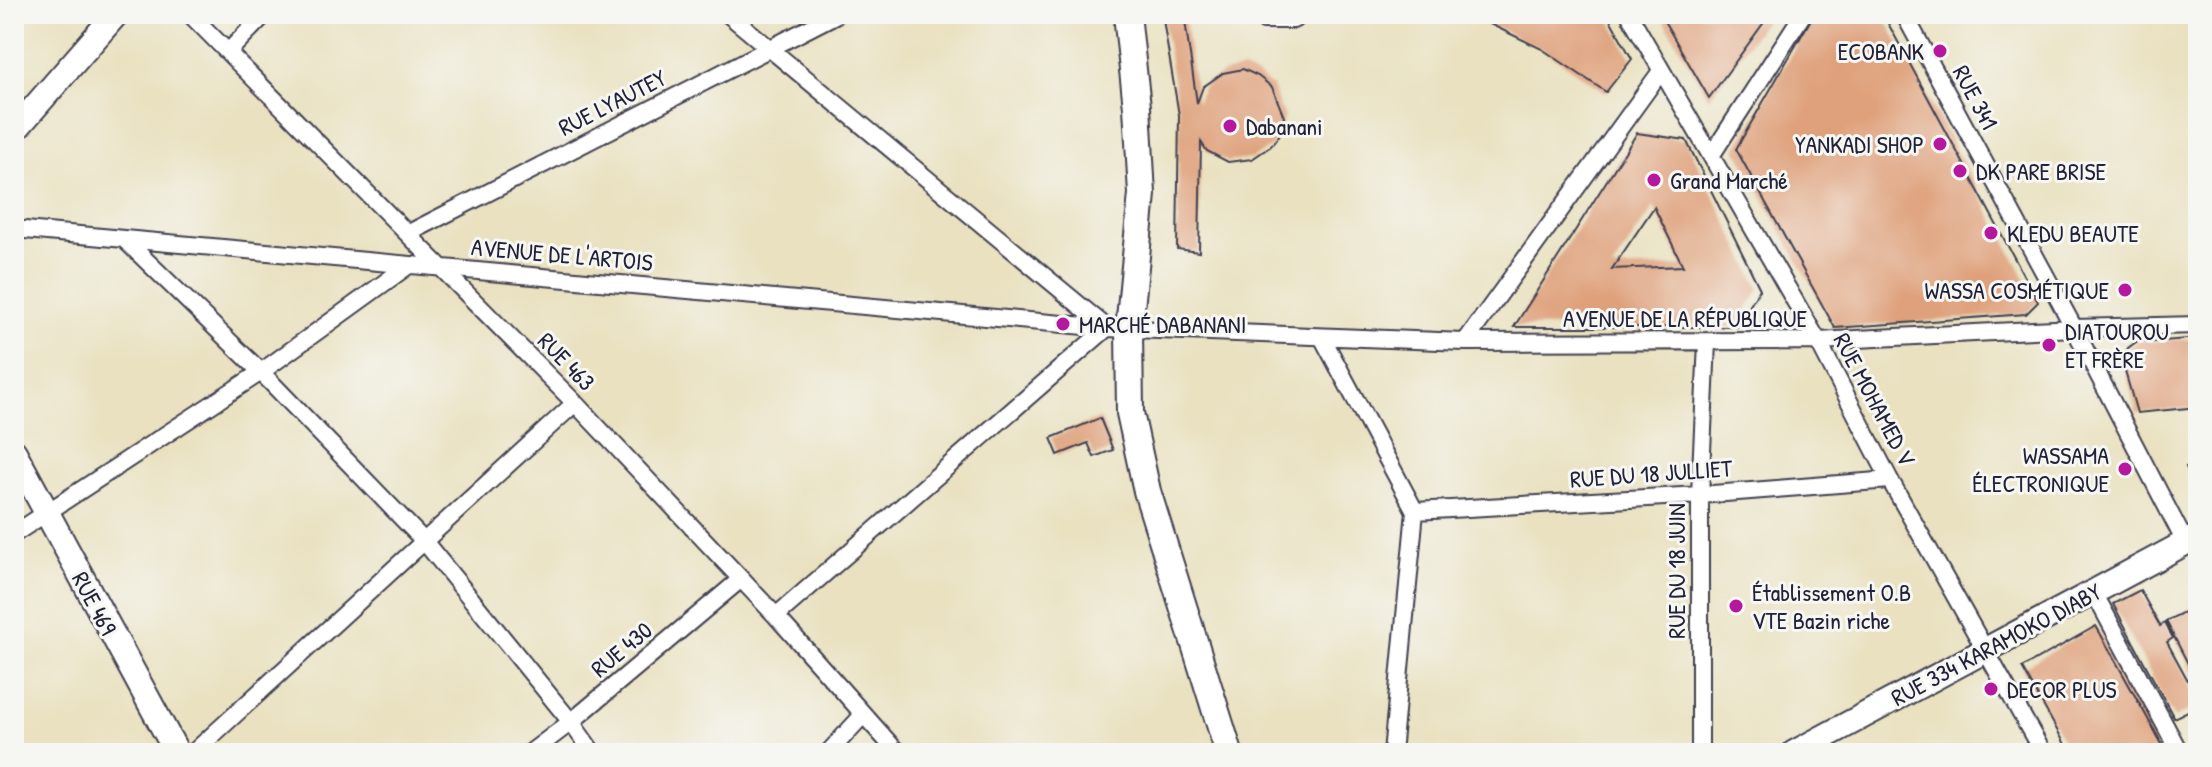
<svg xmlns="http://www.w3.org/2000/svg" width="2212" height="767" font-family="'Patrick Hand',sans-serif">
  <rect width="100%" height="100%" fill="#f6f6f2"/>
  <filter id="ink" filterUnits="userSpaceOnUse"><feTurbulence type="fractalNoise" baseFrequency=".0125" numOctaves="2"/><feDisplacementMap in="SourceGraphic" scale="16" xChannelSelector="R" yChannelSelector="G"/><feConvolveMatrix kernelMatrix="1 2 1 2 8 2 1 2 1" color-interpolation-filters="sRGB"/></filter>
  <filter id="wash" filterUnits="userSpaceOnUse"><feTurbulence type="fractalNoise" baseFrequency=".006" numOctaves="4" result="noise"/><feDisplacementMap in="SourceGraphic" scale="32" xChannelSelector="R" yChannelSelector="G"/><feGaussianBlur stdDeviation="1.8" result="paint"/><feColorMatrix in="noise" values="0 0 0 0 0 0 0 0 0 0 0 0 0 0 0 0 0 1.4 0 .05"/><feComposite in="paint" operator="in"/></filter>
  <g filter="url(#wash)">
    <rect width="100%" height="100%" fill="#e9e1c0"/>
    <g id="blocks">
      <path fill="#dfa17b" fill-rule="evenodd" d="M 1162,14 L 1184,14 L 1197,103 L 1203,87 L 1223,73 L 1243,69 L 1258,76 L 1272,87 L 1284,117 L 1280,134 L 1271,146 L 1252,159 L 1228,162 L 1207,151 L 1201,142 L 1199,252 L 1177,249 L 1179,115 Z
        M 1469,14 L 1607,14 L 1632,59 L 1606,92 L 1542,49 Z
        M 1660,14 L 1770,14 L 1709,98 Z
        M 1814,14 L 1883,14 L 2038,302 L 2026,314 L 1835,328 L 1736,149 Z
        M 1637,133 L 1686,140 L 1760,289 L 1737,327 L 1514,327 ZM 1654,207 L 1683,266 L 1612,269 Z
        M 2198,338 L 2198,407 L 2137,413 L 2122,361 L 2128,348 L 2139,340 L 2152,342 Z
        M 1100,418 L 1113,450 L 1094,457 L 1088,443 L 1058,455 L 1051,438 Z
        M 2198,461 L 2198,483 L 2195,485 L 2186,467 Z
        M 2140,590 L 2160,626 L 2165,623 L 2173,638 L 2167,642 L 2198,699 L 2198,706 L 2174,718 L 2113,604 Z
        M 2198,605 L 2198,683 L 2166,621 Z
        M 2096,626 L 2167,753 L 2070,753 L 2022,668 Z"/>
    </g>
  </g>
  <g filter="url(#ink)">
    <use href="#blocks" fill-opacity="0" stroke="#403f4f" stroke-width="2"/>
    <g fill="none" stroke-linecap="round" stroke-linejoin="round">
      <defs>
        <path id="street" d="M 190,14 L 575,403 L 776,616 L 898,753
          M 728,14 L 1107,328
          M 1257,14 L 1263,20 L 1293,20 L 1304,14
          M 1629,14 L 1818,341 L 1890,480 L 2043,753
          M 1904,14 L 2074,328 L 2185,542
          M 228,52 L 265,14
          M 1711,156 L 1803,14
          M 14,229 L 1107,328 L 1465,342 L 1818,341 L 2074,328 L 2198,325
          M 409,233 L 837,14
          M 124,239 L 261,372 L 424,541 L 571,722 L 593,753
          M 1322,337 L 1415,511 L 1392,753
          M 1465,342 L 1661,71
          M 1415,511 L 1700,495 L 1890,480
          M 14,534 L 261,372 L 409,265
          M 2093,591 L 2180,753
          M 776,616 L 1107,328
          M 193,753 L 575,403
          M 530,753 L 571,722 L 741,579
          M 828,753 L 863,715
          M 1700,753 L 1700,495 L 1707,342"/>
        <path id="secondary" d="M 14,131 L 116,14
          M 14,452 L 177,753
          M 1794,753 L 2198,536"/>
        <path id="primary" d="M 1127,14 L 1137,107 L 1142,194 L 1129,329 L 1130,413 L 1147,491 L 1229,753"/>
      </defs>
      <use href="#street" stroke="#403f4f" stroke-width="20"/>
      <use href="#secondary" stroke="#403f4f" stroke-width="28"/>
      <use href="#primary" stroke="#403f4f" stroke-width="30"/>
      <use href="#street" stroke="#fff" stroke-width="16"/>
      <use href="#secondary" stroke="#fff" stroke-width="24"/>
      <use href="#primary" stroke="#fff" stroke-width="26"/>
    </g>
  </g>
  <g fill="#b5179e" stroke="#f6f6f2" stroke-width="3">
    <circle cx="1940" cy="51" r="8"/>
    <circle cx="1230" cy="126" r="8"/>
    <circle cx="1940" cy="144" r="8"/>
    <circle cx="1960" cy="171" r="8"/>
    <circle cx="1654" cy="180" r="8"/>
    <circle cx="1991" cy="233" r="8"/>
    <circle cx="2125" cy="290" r="8"/>
    <circle cx="1063" cy="324" r="8"/>
    <circle cx="2049" cy="345" r="8"/>
    <circle cx="2125" cy="469" r="8"/>
    <circle cx="1736" cy="606" r="8"/>
    <circle cx="1991" cy="689" r="8"/>
  </g>
  <g text-anchor="middle" dominant-baseline="central" stroke-width="6" stroke-linejoin="round" paint-order="stroke">
    <g font-size="24" fill="#22223b" stroke="#f6f6f2" text-anchor="start">
      <text x="1924" y="51" text-anchor="end">ECOBANK</text>
      <text x="1246" y="126">Dabanani</text>
      <text x="1924" y="144" text-anchor="end">YANKADI SHOP</text>
      <text x="1976" y="171">DK PARE BRISE</text>
      <text x="1670" y="180">Grand Marché</text>
      <text x="2007" y="233">KLEDU BEAUTE</text>
      <text x="2109" y="290" text-anchor="end">WASSA COSMÉTIQUE</text>
      <text x="1079" y="324">MARCHÉ DABANANI</text>
      <text x="2065" y="331">DIATOUROU<tspan x="2065" dy="28">ET FRÈRE</tspan></text>
      <text x="2109" y="455" text-anchor="end">WASSAMA<tspan x="2109" dy="28">ÉLECTRONIQUE</tspan></text>
      <text x="1752" y="592">Établissement O.B<tspan x="1752" dy="28">VTE Bazin riche</tspan></text>
      <text x="2007" y="689">DECOR PLUS</text>
    </g>
    <g font-size="24" fill="#22223b" stroke="#f6f6f2">
      <text transform="translate(1976 97) rotate(62)">RUE 341</text>
      <text transform="translate(612 102) rotate(-27)">RUE LYAUTEY</text>
      <text transform="translate(562 254) rotate(5)">AVENUE DE L'ARTOIS</text>
      <text x="1685" y="318">AVENUE DE LA RÉPUBLIQUE</text>
      <text transform="translate(567 361) rotate(46)">RUE 463</text>
      <text transform="translate(1875 399) rotate(62)">RUE MOHAMED V</text>
      <text transform="translate(1651 473) rotate(-4)">RUE DU 18 JULLIET</text>
      <text transform="translate(1676 571) rotate(-90)">RUE DU 18 JUIN</text>
      <text transform="translate(95 603) rotate(62)">RUE 469</text>
      <text transform="translate(1996 644) rotate(-28)">RUE 334 KARAMOKO DIABY</text>
      <text transform="translate(621 649) rotate(-40)">RUE 430</text>
    </g>
  </g>
  <rect width="2212" height="767" fill="none" stroke="#f6f6f2" stroke-width="48"/>
</svg>
